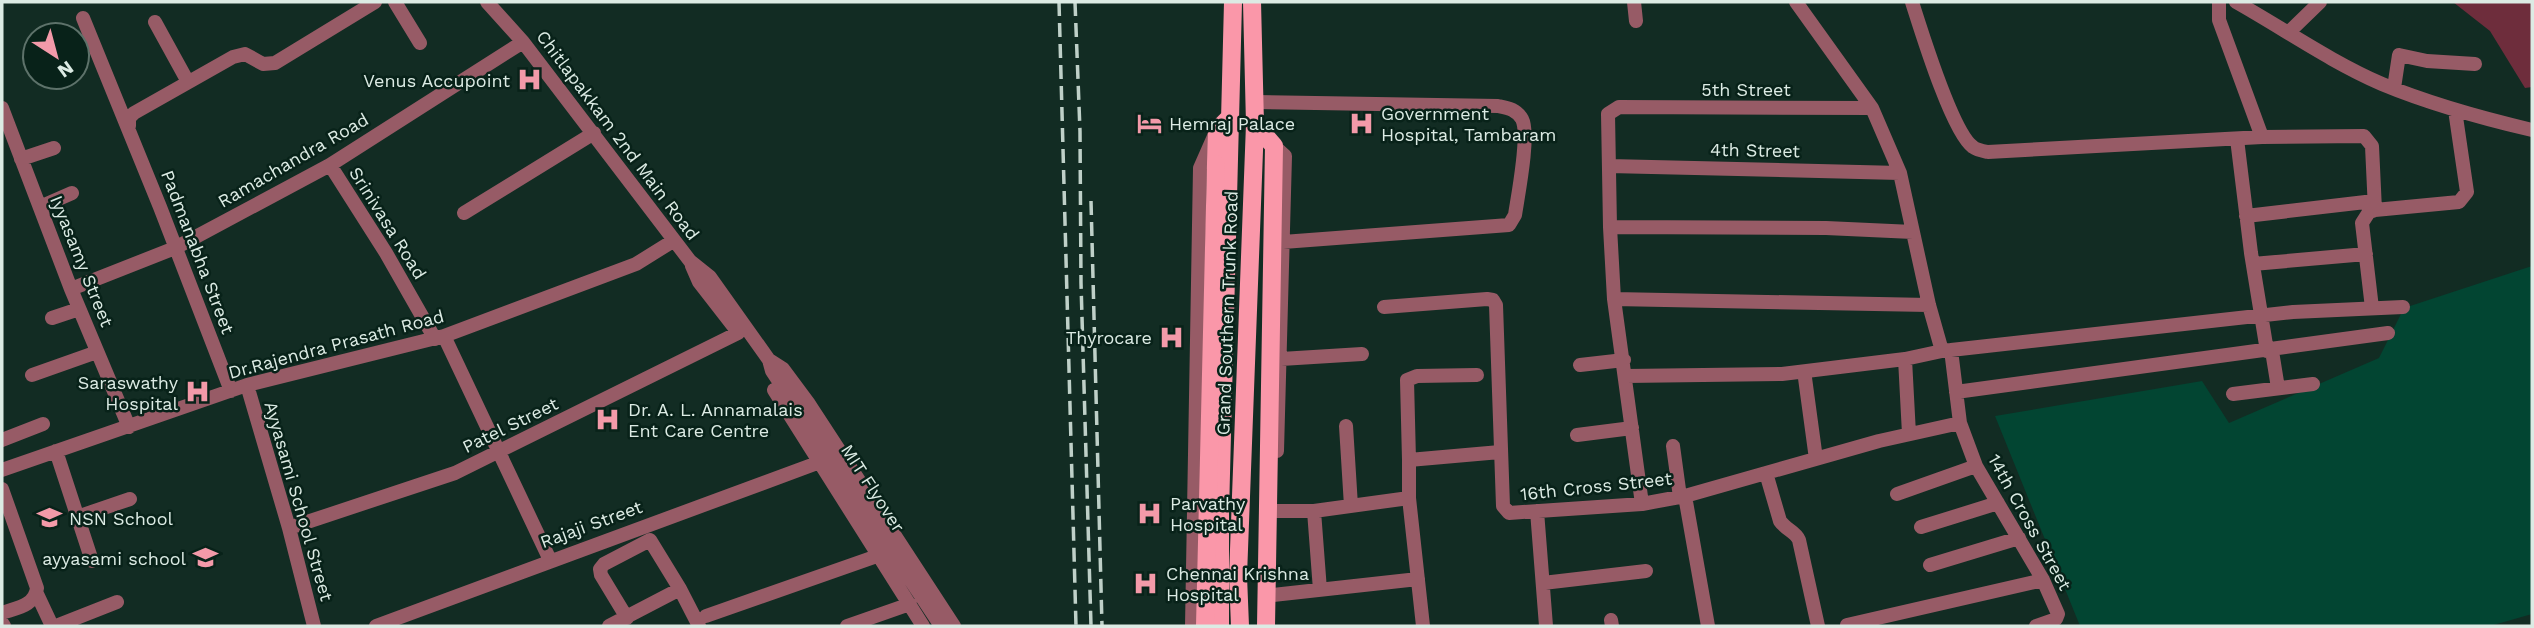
<svg xmlns="http://www.w3.org/2000/svg" width="2534" height="628" font-family="'Work Sans',sans-serif">
  <rect width="100%" height="100%" fill="#122c23"/>
  <path fill="#6e2d3c" d="M 2453,2 L 2532,2 L 2532,87 L 2525,88 L 2490,31 Z"/>
  <path fill="#024532" d="M 2532,266 L 2532,614 L 2490,626 L 2080,626 L 1995,416 L 2202,381 L 2229,423 L 2379,358 L 2404,308 Z"/>
  <g fill="none" stroke-linecap="round" stroke-linejoin="round">
    <path stroke="#975b66" stroke-width="14" d="M 395,2 L 420,43
      M 487,2 L 523,42 L 690,261 L 710,277 L 769,360 L 772,371 L 941,626
      M 1634,2 L 1636,21
      M 1796,2 L 1872,108 L 1900,173 L 1929,305 L 1942,351
      M 1912,2 C 1921,30 1952,132 1973,147 C 1977,150 1983,151 1988,152 L 2262,137 L 2364,136 L 2372,146 L 2375,210
      M 2219,2 L 2219,20 L 2262,137
      M 2236,2 C 2284,29 2331,62 2382,84 C 2430,104 2481,118 2532,130
      M 83,18 L 160,207 L 231,391
      M 155,22 L 188,82
      M 2289,32 L 2320,2
      M 2394,88 L 2399,55 L 2427,61 L 2475,64
      M 1255,102 L 1498,106 C 1508,108 1516,109 1522,119 C 1530,134 1518,195 1515,215 L 1509,225 L 1283,242
      M 2,108 L 71,289 L 129,427
      M 129,126 L 129,118 L 134,113 L 233,57 L 245,54 L 263,64 L 275,63 L 375,2
      M 2237,139 L 2251,253 L 2267,351
      M 1274,146 L 1285,156 L 1277,451
      M 21,159 L 54,148
      M 330,165 L 386,253 L 435,339
      M 1609,166 L 1900,173
      M 40,207 L 72,193
      M 464,213 L 594,133
      M 2246,216 L 2374,201
      M 1610,227 L 1826,228 L 1913,232
      M 2253,264 L 2366,254
      M 692,266 L 699,282 L 734,327
      M 71,289 L 175,248 L 330,165 L 523,42
      M 1614,299 L 1929,305
      M 1384,307 L 1487,299 L 1493,300 L 1496,305 L 1503,506 L 1509,513 L 1642,504 L 1685,496 L 1879,441 L 1960,423
      M 2372,308 L 2362,223 L 2369,212 L 2375,210 L 2459,202 L 2467,192 L 2455,110
      M 52,318 L 79,309
      M 444,336 L 550,560
      M 1951,350 L 1960,423 L 1976,466 L 2043,580 L 2058,614 L 2056,619 L 2036,626
      M 2272,351 L 2278,388
      M 1281,359 L 1362,354
      M 1905,359 L 1909,434
      M 769,360 L 783,369 L 809,404 L 954,626
      M 1580,365 L 1624,360
      M 32,375 L 97,352
      M 1626,376 L 1782,374 L 1905,359 L 1942,351 L 2293,312 L 2403,307
      M 1805,378 L 1816,459
      M 247,385 L 289,528 L 314,626
      M 774,390 L 923,626
      M 1956,392 L 2388,333
      M 2233,394 L 2313,384
      M 1346,426 L 1351,506
      M 1577,435 L 1632,428
      M 2,440 L 43,424
      M 1673,446 L 1680,497
      M 56,451 L 92,561
      M 1409,460 L 1407,380 L 1417,376 L 1477,375
      M 2,470 L 247,385 L 444,336 L 636,264 L 673,241
      M 1766,473 L 1780,521 C 1786,530 1795,531 1799,540 L 1818,626
      M 2,489 L 37,588 C 35,606 16,608 2,613
      M 1897,494 L 1976,466
      M 1685,496 L 1708,626
      M 1642,504 L 1614,299 L 1610,227 L 1608,114 L 1619,107 L 1872,108
      M 1275,511 L 1314,511 L 1409,498
      M 1314,511 L 1320,590
      M 1537,511 L 1546,626
      M 77,517 L 130,499
      M 1921,527 L 1998,503
      M 289,528 L 455,473 L 738,333
      M 1930,565 L 2019,538
      M 1543,583 L 1646,571
      M 37,594 L 52,626
      M 1273,595 L 1418,579
      M 706,616 L 880,555
      M 627,618 L 601,575 L 600,569 L 604,564 L 650,540 L 680,589 L 699,626
      M 1611,620 L 1612,626
      M 2,623 L 4,626
      M 1847,625 L 2043,580
      M 56,626 L 117,602
      M 376,626 L 820,462
      M 609,626 L 680,589
      M 847,626 L 910,604
      M 1192,626 L 1200,168 L 1215,134
      M 1423,626 L 1409,498 L 1409,460 L 1500,452"/>
    <path stroke="#fa97a9" stroke-width="18" d="M 1255,124 L 1274,146 L 1266,626
      M 1216,164 L 1217,130 L 1230,117
      M 1220,626 L 1220,513 L 1233,2
      M 1240,626 L 1238,576 L 1255,124 L 1252,2"/>
    <path stroke="#bfd0c8" stroke-width="3.5" stroke-dasharray="14 7" stroke-linecap="butt" d="M 1059,2 L 1076,626
      M 1075,2 L 1080,131 L 1081,283 L 1091,626
      M 1091,201 L 1102,626"/>
    <path stroke="#fa97a9" stroke-width="18" d="M 1205,626 L 1216,164"/>
  </g>
  <defs>
    <symbol id="hospital-bare" viewBox="-9 -9 18 18"><path d="M-5-5h3v3.5h4V-5h3V5h-3V1.5h-4V5h-3Z" fill="#f39aa9" stroke="#082219" stroke-width="2.5" paint-order="stroke"/></symbol>
    <symbol id="hotel-bare" viewBox="-9 -9 18 18"><path d="M-6-4.5h1.5V1H6V5H4.5V3h-9V5H-6ZM-4 0a1.8 1.8 0 1 1 3.6 0ZM.5 0V-2.5h3Q6-2.5 6 0Z" fill="#f39aa9" stroke="#082219" stroke-width="2.5" paint-order="stroke"/></symbol>
    <symbol id="school-bare" viewBox="-9 -9 18 18"><path d="M0-5L7-2L0 1L-7-2ZM-4 1L0 2.5L4 1V4Q0 6-4 4Z" fill="#f39aa9" stroke="#082219" stroke-width="2.5" paint-order="stroke"/></symbol>
  </defs>
  <g fill-rule="evenodd">
    <use href="#hospital-bare" x="512" y="62" width="35" height="35"/>
    <use href="#hotel-bare" x="1132" y="106" width="35" height="35"/>
    <use href="#hospital-bare" x="1344" y="106" width="35" height="35"/>
    <use href="#hospital-bare" x="1154" y="320" width="35" height="35"/>
    <use href="#hospital-bare" x="180" y="374" width="35" height="35"/>
    <use href="#hospital-bare" x="590" y="402" width="35" height="35"/>
    <use href="#hospital-bare" x="1132" y="496" width="35" height="35"/>
    <use href="#school-bare" x="32" y="500" width="35" height="35"/>
    <use href="#school-bare" x="188" y="540" width="35" height="35"/>
    <use href="#hospital-bare" x="1128" y="566" width="35" height="35"/>
  </g>
  <g text-anchor="middle" dominant-baseline="central" stroke-width="5" stroke-linejoin="round" paint-order="stroke">
    <g font-size="18" fill="#dcebe4" stroke="#082219" text-anchor="start">
      <text x="510" y="80" text-anchor="end">Venus Accupoint</text>
      <text x="1381" y="113">Government<tspan x="1381" dy="21">Hospital, Tambaram</tspan></text>
      <text x="1169" y="123">Hemraj Palace</text>
      <text x="1152" y="337" text-anchor="end">Thyrocare</text>
      <text x="178" y="382" text-anchor="end">Saraswathy<tspan x="178" dy="21">Hospital</tspan></text>
      <text x="628" y="409">Dr. A. L. Annamalais<tspan x="628" dy="21">Ent Care Centre</tspan></text>
      <text x="1170" y="503">Parvathy<tspan x="1170" dy="21">Hospital</tspan></text>
      <text x="69" y="518">NSN School</text>
      <text x="186" y="558" text-anchor="end">ayyasami school</text>
      <text x="1166" y="573">Chennai Krishna<tspan x="1166" dy="21">Hospital</tspan></text>
    </g>
    <g font-size="18" fill="#dcebe4" stroke="#082219">
      <text x="1746" y="89">5th Street</text>
      <text transform="translate(618 135) rotate(53)">Chitlapakkam 2nd Main Road</text>
      <text transform="translate(1755 150) rotate(1)">4th Street</text>
      <text transform="translate(293 160) rotate(-30)">Ramachandra Road</text>
      <text transform="translate(388 223) rotate(58)">Srinivasa Road</text>
      <text transform="translate(198 252) rotate(69)">Padmanabha Street</text>
      <text transform="translate(82 261) rotate(68)">Iyyasamy Street</text>
      <text transform="translate(1227 313) rotate(-88)">Grand Southern Trunk Road</text>
      <text transform="translate(336 344) rotate(-15)">Dr.Rajendra Prasath Road</text>
      <text transform="translate(510 425) rotate(-26)">Patel Street</text>
      <text transform="translate(1596 486) rotate(-6)">16th Cross Street</text>
      <text transform="translate(873 488) rotate(57)">MIT Flyover</text>
      <text transform="translate(299 501) rotate(74)">Ayyasami School Street</text>
      <text transform="translate(2030 522) rotate(61)">14th Cross Street</text>
      <text transform="translate(591 524) rotate(-20)">Rajaji Street</text>
    </g>
  </g>
  <rect width="2534" height="628" fill="none" stroke="#dcebe4" stroke-width="7"/>
  <g transform="translate(56 56) rotate(144)"><circle r="33" fill="#082219" stroke="#5d726a" stroke-width="2"/>
  <path d="M0-5L12 26L0 18L-12 26Z" fill="#f39aa9"/>
  <text y="-10" font-size="19" font-weight="bold" text-anchor="middle" fill="#dcebe4">N</text>
  </g>
</svg>
